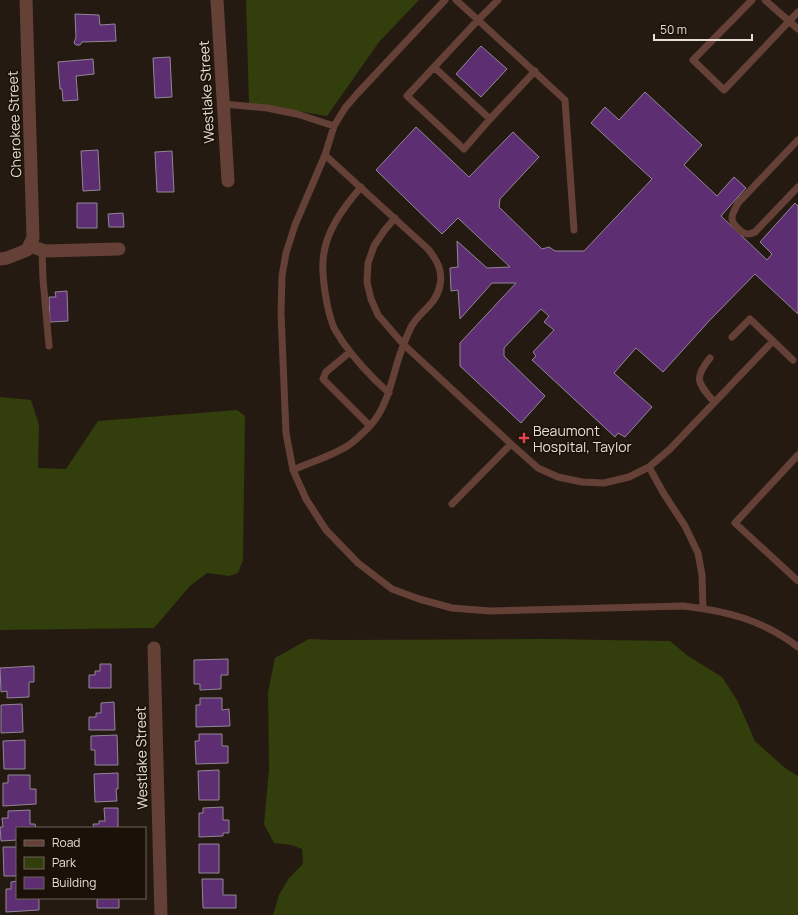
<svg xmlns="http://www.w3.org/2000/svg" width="798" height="915" font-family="Manrope,sans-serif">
  <rect width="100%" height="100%" fill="#241a11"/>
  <path fill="#323e0b" d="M 246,0 L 419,0 L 379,42 L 327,116 L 249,103 Z
    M 0,397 L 31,400 L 39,425 L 38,468 L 66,469 L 98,421 L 237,410 L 245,416 L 243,560 L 238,573 L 229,576 L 207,573 L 190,586 L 154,628 L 0,630 Z
    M 309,639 L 332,640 L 544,639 L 670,641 L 688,656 L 722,677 L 737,700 L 755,741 L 785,768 L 798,776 L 798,915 L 273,915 L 279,895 L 289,878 L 303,864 L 302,849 L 291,845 L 274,843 L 264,824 L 269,769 L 268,692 L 275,658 Z"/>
  <path fill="#5e2e73" stroke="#908795" d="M 75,14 L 99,15 L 100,25 L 115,24 L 116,41 L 82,42 L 80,45 L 76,45 L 74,43 L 76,37 Z
    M 481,46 L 507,69 L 481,97 L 456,74 Z
    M 170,57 L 172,97 L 155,98 L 153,58 Z
    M 93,59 L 94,74 L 76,76 L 78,100 L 63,101 L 62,89 L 60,89 L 58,62 Z
    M 645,92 L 702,145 L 684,165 L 717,196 L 734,177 L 746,188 L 721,216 L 767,260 L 772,254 L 760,242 L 795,203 L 798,206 L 798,314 L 755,274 L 709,321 L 663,372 L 636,348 L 614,373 L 652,407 L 625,437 L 618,433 L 615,437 L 532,360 L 536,356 L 533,352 L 554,330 L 544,322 L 549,316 L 541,309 L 504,348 L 504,356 L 545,396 L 521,423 L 460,366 L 460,343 L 516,283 L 492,283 L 460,319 L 458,290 L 451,291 L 450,268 L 458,267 L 457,241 L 487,268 L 510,267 L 458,218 L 442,234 L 376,170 L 416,127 L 469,177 L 513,132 L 539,157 L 500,199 L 499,207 L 542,249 L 549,247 L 555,251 L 584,251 L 652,179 L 591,123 L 605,107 L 619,120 Z
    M 98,150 L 100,190 L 83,191 L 81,151 Z
    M 172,151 L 174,192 L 157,192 L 155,152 Z
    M 77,203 L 97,203 L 97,228 L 77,228 Z
    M 123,213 L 124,227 L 109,227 L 108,214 Z
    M 67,291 L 68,321 L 50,322 L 49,297 L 56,297 L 55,292 Z
    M 228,659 L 228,675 L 221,675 L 221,689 L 200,690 L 200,684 L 194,684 L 194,660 Z
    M 100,664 L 111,664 L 111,688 L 89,688 L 89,675 L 95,675 L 95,671 L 100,671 Z
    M 34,666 L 34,682 L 29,682 L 29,697 L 7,698 L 7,691 L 1,692 L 0,668 Z
    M 200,698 L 222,698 L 222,710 L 229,709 L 230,726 L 196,727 L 196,705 L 200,705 Z
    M 114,702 L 115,730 L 89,730 L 89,717 L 96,717 L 96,713 L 101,713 L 101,703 Z
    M 22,704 L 23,732 L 1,733 L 1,705 Z
    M 199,734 L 222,734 L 222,746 L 228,746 L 228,763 L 196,764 L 195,741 L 199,741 Z
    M 117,735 L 118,765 L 95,765 L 95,750 L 91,750 L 91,736 Z
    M 25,740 L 25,769 L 4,769 L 3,741 Z
    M 219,770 L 219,800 L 199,800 L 198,771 Z
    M 118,773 L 118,789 L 116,789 L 117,801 L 95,802 L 94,774 Z
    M 8,775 L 30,775 L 30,789 L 36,789 L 36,804 L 3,806 L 3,783 L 8,783 Z
    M 223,807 L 223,820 L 229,820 L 229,833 L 223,833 L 223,836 L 199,837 L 199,813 L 203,813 L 203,808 Z
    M 104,808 L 118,808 L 118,828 L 94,828 L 93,824 L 99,824 L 99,821 L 105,821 Z
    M 30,810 L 30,824 L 35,824 L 36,828 L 17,828 L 17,840 L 1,841 L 0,827 L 3,827 L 2,818 L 8,818 L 8,811 Z
    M 199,844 L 219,844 L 219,873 L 199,873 Z
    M 3,847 L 17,847 L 17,876 L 4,876 Z
    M 202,879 L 223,879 L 223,895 L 236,895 L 236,908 L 203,908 Z
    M 17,881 L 17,898 L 39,898 L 39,910 L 6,912 L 6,889 L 11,889 L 11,882 Z
    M 97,898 L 119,898 L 119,908 L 97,908 Z"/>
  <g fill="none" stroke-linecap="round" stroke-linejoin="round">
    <path stroke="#654037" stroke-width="7" d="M 445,0 L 357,94 L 345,108 L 334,126 L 325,155 L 295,225 L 286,253 L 282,276 L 281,313 L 286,433 L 293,470 L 306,499 L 326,530 L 358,563 L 392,589 L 419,599 L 452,608 L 490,611 L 683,606 C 727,611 763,620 798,647
      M 498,0 L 478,20 L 565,100 L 574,230
      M 752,0 L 693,60 L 724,90 L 798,12
      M 765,0 L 798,29
      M 434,67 L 490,119 L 464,149 L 407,96 L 478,20 L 456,0
      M 223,104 L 267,108 L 297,114 L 334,126
      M 490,119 L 535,71
      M 798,140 L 738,203 C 736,208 732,213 732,218 C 732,224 742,234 748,234 C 749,234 753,233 755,232 L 798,187
      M 361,187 C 343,208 324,233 323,262 C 322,272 324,283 325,292 C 327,305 329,316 334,328 C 336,332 340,337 342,341 C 356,361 371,377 389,393
      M 395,218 L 384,231 L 374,246 L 368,263 L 367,282 L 371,299 L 378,315 L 403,344 L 511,444 L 538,468 L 558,477 L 582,482 L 604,483 L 629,477 L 649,467 L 670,449 L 773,341
      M 42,250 L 43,279 L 49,346
      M 732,337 L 750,319 L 793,360
      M 350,352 L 326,372 L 323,379 L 370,426
      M 710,358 C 693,379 698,383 714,402
      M 798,455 L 735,523 L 798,581
      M 649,467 L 664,494 L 685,526 L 698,553 L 702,575 L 703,608
      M 293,470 C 311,462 332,456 349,445 C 356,440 363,433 369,427 C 385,410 390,388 396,367 C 400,353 405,340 411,327 C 420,310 436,306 440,285 C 443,271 437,260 428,249 L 325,155
      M 452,504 L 511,444"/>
    <path stroke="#654037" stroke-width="13" d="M 217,0 L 228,181
      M 30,246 L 45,251 L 119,249
      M 0,259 L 7,258 L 27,250 L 33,238 L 26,0
      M 154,648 L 161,915"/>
  </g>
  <path fill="#e0444e" stroke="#1b1108" stroke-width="1.5" d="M522 432h4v4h4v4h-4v4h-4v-4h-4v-4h4z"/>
  <g text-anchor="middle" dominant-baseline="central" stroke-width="3" stroke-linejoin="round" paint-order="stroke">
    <g font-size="14" fill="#e6dfd8" stroke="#1b1108">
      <text transform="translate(206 92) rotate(-93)">Westlake Street</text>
      <text transform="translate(14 124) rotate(-92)">Cherokee Street</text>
      <text transform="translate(141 758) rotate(-91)">Westlake Street</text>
    </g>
    <g font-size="14" fill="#e6dfd8" stroke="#1b1108" text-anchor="start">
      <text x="533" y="430">Beaumont<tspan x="533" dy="16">Hospital, Taylor</tspan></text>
    </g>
  </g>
  <rect x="16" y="827" width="130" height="72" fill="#1b1108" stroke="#6c635b"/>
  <rect x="24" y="840" width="20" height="6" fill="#654037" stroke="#6c635b"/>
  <text x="52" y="847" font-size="12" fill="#e6dfd8">Road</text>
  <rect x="24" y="857" width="20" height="12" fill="#323e0b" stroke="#6c635b"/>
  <text x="52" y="867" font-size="12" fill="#e6dfd8">Park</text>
  <rect x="24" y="877" width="20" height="12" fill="#5e2e73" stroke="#6c635b"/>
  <text x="52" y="887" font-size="12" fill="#e6dfd8">Building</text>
  <path d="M654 34v6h98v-6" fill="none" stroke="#e6dfd8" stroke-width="2"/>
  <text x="660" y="34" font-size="12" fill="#e6dfd8" stroke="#1b1108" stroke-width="3" paint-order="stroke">50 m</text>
</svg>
